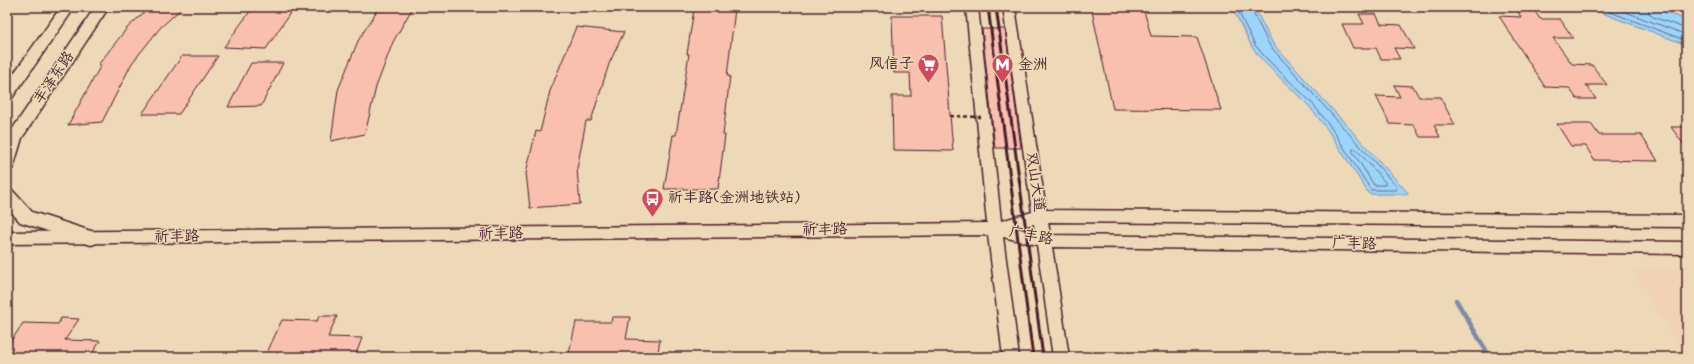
<svg xmlns="http://www.w3.org/2000/svg" width="1694" height="364" font-family="Mynerve,'LXGW WenKai TC',sans-serif">
  <rect width="100%" height="100%" fill="#edd9b7"/>
  <filter id="ink" filterUnits="userSpaceOnUse"><feTurbulence type="fractalNoise" baseFrequency=".025" numOctaves="2"/><feDisplacementMap in="SourceGraphic" scale="8" xChannelSelector="R" yChannelSelector="G"/><feConvolveMatrix kernelMatrix="1 2 1 2 8 2 1 2 1" color-interpolation-filters="sRGB"/></filter>
  <g filter="url(#ink)">
    <path fill="#f1d2b5" d="M 1632,270 L 1687,270 L 1687,357 Z"/>
    <path fill="#9cd5fc" stroke="#7b8ca8" d="M 1232,7 L 1254,7 L 1273,44 L 1409,194 L 1369,194 L 1327,129 L 1309,106 L 1262,60 L 1252,47 Z
      M 1586,7 L 1652,7 L 1687,20 L 1687,45 Z"/>
    <g fill="none" stroke-linecap="round" stroke-linejoin="round">
      <path stroke="#6b687f" stroke-width="1" d="M 1236,7 L 1255,45 L 1265,57 L 1312,103 L 1330,126 L 1371,190 L 1396,190 L 1397,187 L 1270,46 L 1250,7
        M 1597,7 L 1687,41
        M 1612,7 L 1687,35
        M 1648,7 L 1649,13 L 1653,17 L 1687,29
        M 1353,149 L 1356,149 L 1385,182 L 1385,185 L 1374,185 L 1353,152 Z"/>
      <path stroke="#7b8ca8" stroke-width="4.5" d="M 1456,300 L 1490,357"/>
    </g>
    <path fill="#f9c0b0" stroke="#4a1f2b" d="M 150,7 L 183,7 L 160,28 L 132,63 L 102,122 L 68,125 L 101,65 L 98,65 L 127,28 Z
      M 253,7 L 294,7 L 266,49 L 224,47 Z
      M 379,7 L 413,7 L 393,42 L 376,87 L 365,134 L 331,141 L 338,90 L 358,41 Z
      M 1091,7 L 1143,7 L 1151,36 L 1197,37 L 1221,110 L 1113,109 Z
      M 1515,7 L 1532,7 L 1540,19 L 1560,19 L 1573,38 L 1553,38 L 1572,64 L 1592,65 L 1607,85 L 1586,85 L 1596,99 L 1577,99 L 1569,88 L 1545,87 L 1499,16 L 1521,17 Z
      M 694,9 L 735,9 L 727,76 L 730,76 L 723,135 L 725,135 L 718,189 L 664,189 L 673,135 L 676,135 L 689,54 L 687,54 Z
      M 1359,14 L 1376,14 L 1381,24 L 1401,25 L 1414,49 L 1394,48 L 1400,59 L 1381,59 L 1376,48 L 1353,48 L 1342,24 L 1364,24 Z
      M 892,16 L 942,16 L 953,151 L 893,150 L 892,96 L 911,96 L 910,73 L 894,73 Z
      M 576,27 L 624,32 L 609,64 L 591,121 L 586,121 L 577,169 L 580,204 L 530,208 L 526,173 L 536,131 L 540,132 L 550,91 Z
      M 982,29 L 1005,29 L 1021,148 L 995,148 Z
      M 182,56 L 218,56 L 179,114 L 142,114 Z
      M 251,63 L 283,63 L 261,106 L 228,107 Z
      M 1394,85 L 1413,86 L 1419,97 L 1440,97 L 1455,125 L 1434,125 L 1440,137 L 1420,137 L 1414,125 L 1390,124 L 1376,96 L 1400,97 Z
      M 1557,124 L 1591,124 L 1599,135 L 1641,135 L 1658,161 L 1594,160 L 1586,146 L 1571,146 Z
      M 1671,127 L 1687,127 L 1687,149 Z
      M 319,316 L 337,316 L 328,337 L 362,338 L 355,357 L 265,357 L 282,320 L 317,321 Z
      M 612,317 L 630,317 L 626,339 L 660,340 L 657,357 L 568,357 L 576,322 L 611,322 Z
      M 61,318 L 79,319 L 65,340 L 100,341 L 90,357 L 7,357 L 7,347 L 23,323 L 58,324 Z"/>
    <g fill="none" stroke-linecap="round" stroke-linejoin="round">
      <defs>
        <path id="tertiary" d="M 966,7 L 978,7 L 1001,221 L 1032,212 L 1003,7 L 1015,7 L 1046,210 L 1687,215 L 1687,227 L 1048,222 L 1050,235 L 1687,242 L 1687,254 L 1052,247 L 1069,357 L 1053,357 L 1037,245 L 1003,237 L 1019,357 L 1003,357 L 988,235 L 7,244 L 7,232 L 987,223 ZM 1034,224 L 1035,233 L 1017,228 Z"/>
        <path id="secondary" d="M 61,7 L 75,7 L 12,98 L 7,99 L 7,83 Z
          M 95,7 L 109,7 L 22,138 L 13,168 L 7,170 L 7,137 Z
          M 7,190 L 13,191 L 32,212 L 97,233 L 99,238 L 97,243 L 91,245 L 20,222 L 7,207 Z"/>
      </defs>
      <use href="#tertiary" stroke="#4a1f2b" stroke-width="3"/>
      <use href="#secondary" stroke="#4a1f2b" stroke-width="3"/>
      <use href="#tertiary" fill="#edd9b7" fill-rule="evenodd"/>
      <use href="#secondary" fill="#edd9b7" fill-rule="evenodd"/>
      <path stroke="#4a1f2b" stroke-width="3" d="M 988,7 L 1033,357
        M 996,7 L 1043,357"/>
      <path stroke="#4a1f2b" stroke-width="2.5" stroke-dasharray="4 3" stroke-linecap="butt" d="M 950,116 L 981,117"/>
    </g>
  </g>
  <defs>
    <symbol id="supermarket-pin" viewBox="-11 -11 22 30"><path d="M0 17L-7.5 6A9.5 9.5 0 1 1 7.5 6Z" fill="#d1495b" stroke="#edd9b7"/><path d="M-6-5.5h2.5l.6 2H6L4.5 2H-2.5L-4.4-4H-6ZM-1.5 3.2a1.3 1.3 0 1 0 .1 0ZM3 3.2a1.3 1.3 0 1 0 .1 0Z" fill="#fff"/></symbol>
    <symbol id="metro-pin" viewBox="-11 -11 22 30"><path d="M0 17L-7.5 6A9.5 9.5 0 1 1 7.5 6Z" fill="#d1495b" stroke="#edd9b7"/><path d="M-5.5 5V-5H-3L0 0L3-5H5.5V5H3V-.5L0 4L-3-.5V5Z" fill="#fff"/></symbol>
    <symbol id="bus-pin" viewBox="-11 -11 22 30"><path d="M0 17L-7.5 6A9.5 9.5 0 1 1 7.5 6Z" fill="#d1495b" stroke="#edd9b7"/><path d="M-5-6H5V4H4V6H2V4H-2V6H-4V4H-5ZM-3.5-4V0h7V-4ZM-3.5 1.2v1.5H-2V1.2ZM2 1.2v1.5H3.5V1.2Z" fill="#fff"/></symbol>
  </defs>
  <g fill-rule="evenodd">
    <use href="#supermarket-pin" x="916" y="52" width="25" height="34"/>
    <use href="#metro-pin" x="990" y="52" width="25" height="34"/>
    <use href="#bus-pin" x="640" y="186" width="25" height="34"/>
  </g>
  <g text-anchor="middle" dominant-baseline="central" stroke-width="3" stroke-linejoin="round" paint-order="stroke">
    <g font-size="15" fill="#4a1f2b" stroke="#edd9b7" text-anchor="start">
      <text x="914" y="64" text-anchor="end">风信子</text>
      <text x="1018" y="65">金洲</text>
      <text x="668" y="198">祈丰路(金洲地铁站)</text>
    </g>
    <g font-size="15" fill="#4a1f2b" stroke="#edd9b7">
      <text transform="translate(54 78) rotate(-56)">丰泽东路</text>
      <text transform="translate(1035 182) rotate(82)">双山大道</text>
      <text transform="translate(825 230) rotate(-1)">祈丰路</text>
      <text transform="translate(501 234) rotate(-1)">祈丰路</text>
      <text transform="translate(1031 236) rotate(11)">广丰路</text>
      <text transform="translate(177 237) rotate(-1)">祈丰路</text>
      <text transform="translate(1354 244) rotate(1)">广丰路</text>
    </g>
  </g>
  <rect width="1694" height="364" fill="none" stroke="#edd9b7" stroke-width="24"/>
  <rect x="12" y="12" width="1670" height="340" fill="none" stroke="#4a1f2b" stroke-width="1.5" filter="url(#ink)"/>
</svg>
